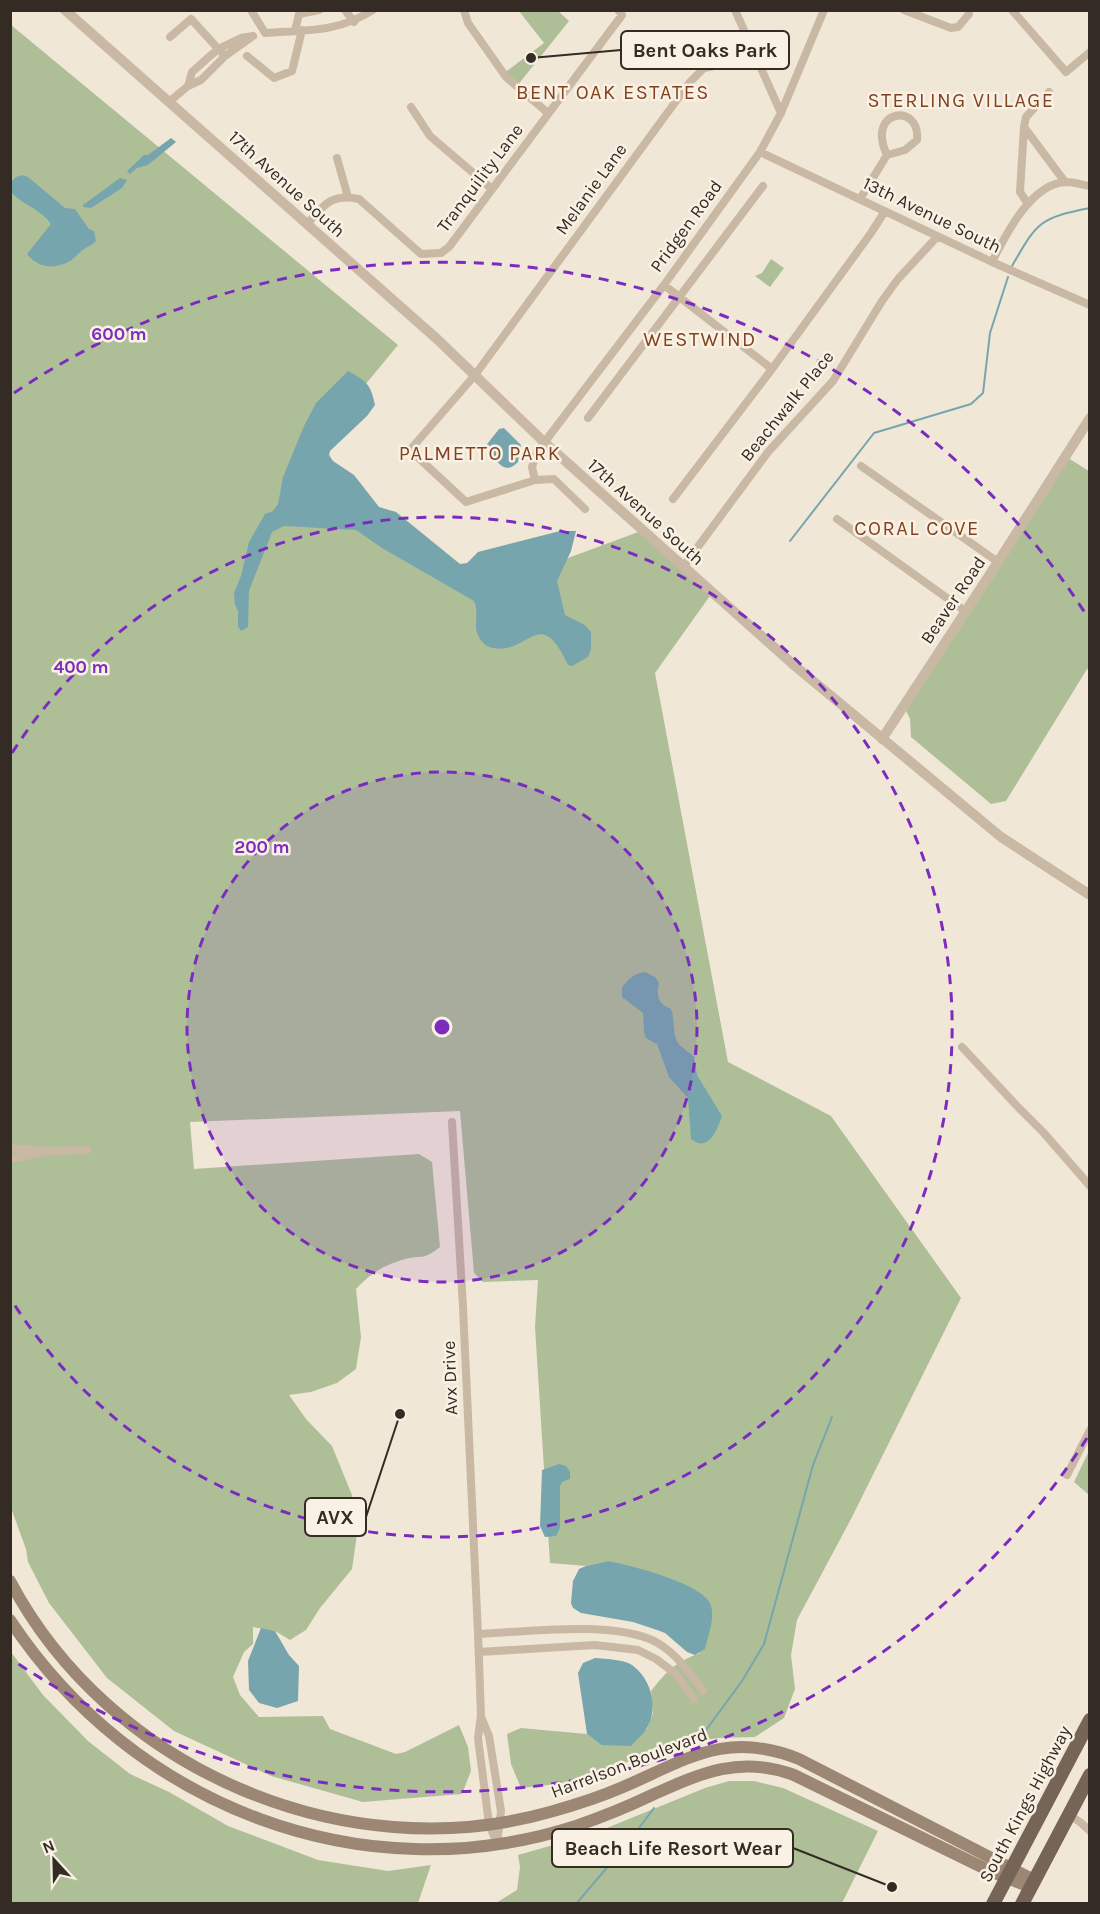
<svg xmlns="http://www.w3.org/2000/svg" width="1100" height="1914" font-family="Karla,sans-serif">
  <rect width="100%" height="100%" fill="#f1e7d7"/>
  <path fill="#aebf98" d="M 519,11 L 558,11 L 569,21 L 517,86 L 503,74 L 544,43 Z
    M 11,25 L 398,345 L 303,460 L 471,594 L 641,531 L 712,593 L 655,673 L 728,1062 L 831,1116 L 961,1298 L 851,1519 L 797,1620 L 791,1655 L 795,1689 L 784,1718 L 755,1737 L 719,1738 L 684,1743 L 565,1783 L 521,1788 L 511,1764 L 507,1734 L 521,1728 L 587,1734 L 601,1745 L 647,1729 L 653,1713 L 651,1691 C 667,1671 675,1662 700,1653 L 608,1561 L 586,1566 L 550,1563 L 535,1327 L 538,1280 L 483,1282 L 474,1273 L 460,1111 L 190,1122 L 194,1169 L 419,1154 L 432,1162 L 440,1247 C 424,1260 423,1255 405,1259 C 384,1265 371,1273 356,1289 L 361,1337 L 356,1369 L 337,1383 L 311,1392 L 289,1395 L 306,1419 L 332,1446 L 352,1495 L 357,1534 L 352,1569 L 320,1608 L 306,1630 L 290,1640 L 275,1631 L 253,1627 L 253,1644 L 244,1652 L 233,1677 L 240,1695 L 259,1717 L 323,1716 L 330,1729 L 396,1754 L 405,1752 L 459,1725 L 468,1747 L 471,1771 L 462,1794 L 363,1802 L 271,1776 L 174,1731 L 107,1678 L 49,1603 L 28,1562 L 26,1549 L 11,1508 Z
    M 771,259 L 784,268 L 770,287 L 755,276 L 762,273 Z
    M 1065,456 L 1089,471 L 1089,670 L 1087,669 L 1006,801 L 991,804 L 911,737 L 910,719 L 904,706 Z
    M 1089,1451 L 1089,1495 L 1074,1482 Z
    M 11,1652 L 43,1695 L 88,1741 L 130,1774 L 169,1792 L 228,1826 L 318,1860 L 388,1871 L 431,1865 L 418,1903 L 11,1903 Z
    M 729,1781 L 754,1781 L 783,1788 L 878,1831 L 842,1903 L 496,1903 L 517,1890 L 520,1867 L 518,1855 L 592,1834 L 705,1788 Z"/>
  <path fill="#77a5ad" d="M 171,138 L 176,142 L 148,165 L 137,168 L 130,174 L 127,171 L 144,155 L 148,155 Z
    M 23,175 L 28,177 L 65,208 L 75,209 L 89,229 L 94,231 L 96,241 C 93,245 88,246 84,249 C 79,252 75,258 70,261 C 54,270 38,268 27,254 L 51,224 C 42,210 23,205 12,193 L 12,181 L 16,177 Z
    M 120,178 L 127,180 L 122,188 L 91,208 L 83,207 L 83,205 Z
    M 348,371 C 367,381 371,385 375,405 L 367,416 L 330,451 L 329,455 L 333,461 L 354,475 L 379,507 L 396,512 L 460,564 L 467,563 L 478,552 L 560,531 L 576,531 L 571,551 L 557,581 L 565,615 L 585,625 L 591,632 L 591,649 L 588,657 L 572,666 L 568,665 C 539,603 530,655 493,648 C 487,647 482,643 479,637 C 472,625 480,615 474,601 L 382,548 L 356,530 L 284,526 L 272,532 L 249,591 L 248,627 L 241,631 L 238,627 L 238,611 L 235,605 L 234,593 L 241,576 L 249,542 L 265,514 L 273,511 L 278,504 L 283,477 L 304,426 L 316,403 Z
    M 504,428 L 521,445 L 518,462 C 503,478 496,457 484,448 L 499,429 Z
    M 645,972 L 655,977 L 659,983 C 656,995 658,1005 671,1009 C 675,1019 672,1034 678,1043 C 682,1048 689,1052 694,1057 L 697,1075 L 722,1116 C 717,1131 708,1153 691,1139 L 688,1098 L 669,1077 L 657,1044 L 646,1038 L 644,1032 L 643,1013 L 622,997 L 622,988 C 628,979 633,974 645,972 Z
    M 559,1464 L 566,1466 L 570,1472 L 570,1479 L 562,1482 L 560,1486 L 560,1528 L 556,1536 L 545,1537 L 540,1526 L 542,1470 Z
    M 608,1561 C 630,1565 700,1583 710,1603 C 716,1617 708,1635 705,1649 L 695,1655 L 687,1652 L 665,1633 L 657,1630 L 633,1622 L 581,1613 L 573,1608 L 571,1603 L 573,1581 L 579,1569 L 586,1566 Z
    M 261,1628 L 275,1631 L 289,1655 L 299,1666 L 298,1701 L 277,1708 L 259,1703 L 249,1690 L 248,1661 Z
    M 595,1658 C 605,1659 623,1659 632,1665 C 651,1678 659,1708 647,1728 C 643,1735 636,1740 631,1746 L 601,1745 L 587,1734 L 578,1673 L 583,1663 Z"/>
  <g fill="none" stroke-linecap="round" stroke-linejoin="round">
    <path stroke="#77a5ad" stroke-width="2" d="M 1012,266 C 1037,223 1038,218 1090,208
      M 790,541 L 874,433 L 971,404 L 983,393 L 990,333 L 1008,277
      M 706,1730 L 742,1681 L 764,1644 L 813,1465 L 832,1417
      M 576,1904 L 627,1844 L 654,1808"/>
    <path stroke="#c8b8a4" stroke-width="8" d="M 251,10 L 265,33 C 305,30 337,33 373,10
      M 345,10 L 354,22
      M 464,10 L 468,23 L 506,77 L 548,113
      M 735,10 L 781,113
      M 904,10 L 951,28 L 958,27 L 969,14 L 968,10
      M 1012,10 L 1066,72 L 1090,52
      M 295,31 L 299,14 L 319,10
      M 170,37 L 191,19 L 222,53
      M 247,56 L 274,78 L 292,71 L 302,30
      M 188,86 L 192,72 L 218,49 L 241,38 L 253,36
      M 170,101 L 188,86 L 201,80 L 225,56 L 253,36
      M 411,107 L 430,136 L 492,189
      M 1024,127 L 1026,117 L 1049,92
      M 760,152 L 992,262 L 1090,305
      M 337,158 L 348,197
      M 860,199 L 887,155 L 905,150 L 917,140 C 921,102 865,109 887,155
      M 1028,204 L 1020,192 L 1024,127 L 1065,182
      M 307,224 C 324,205 331,193 359,199 L 421,254 L 441,253 L 449,247 L 622,15 L 618,10
      M 992,262 C 1005,236 1031,183 1066,182 C 1074,182 1082,185 1090,186
      M 664,285 L 772,369 L 871,233 L 885,211
      M 588,418 L 763,186
      M 861,466 L 998,562
      M 535,480 L 532,467 L 537,452 L 664,285 L 760,152 L 781,113 L 824,10
      M 673,499 L 772,369
      M 585,509 L 554,479 L 535,480 L 466,502 L 410,450 L 475,375 L 690,82 L 704,68 L 756,58
      M 837,519 L 965,611
      M 683,567 L 768,452 L 833,381 L 882,301 L 898,279 L 937,237
      M 962,1047 L 1016,1105 L 1043,1132 L 1090,1186
      M 452,1122 L 463,1307 L 478,1634 L 481,1715 L 478,1738 L 489,1824 L 497,1844
      M 10,1148 L 45,1151 L 87,1150
      M 10,1159 L 39,1153
      M 1067,1475 L 1090,1430
      M 478,1634 C 526,1632 614,1620 656,1642 C 676,1653 690,1673 703,1691
      M 479,1652 L 595,1645 L 638,1650 L 656,1659 L 676,1674 L 694,1699
      M 482,1719 L 489,1736 L 501,1811 L 497,1844
      M 1069,1815 L 1080,1822 L 1090,1831"/>
    <path stroke="#c8b8a4" stroke-width="10" d="M 65,10 L 437,339 L 544,442 L 795,666 L 1001,837 L 1090,895
      M 882,739 L 998,562 L 1090,418"/>
    <path stroke="#9c8775" stroke-width="12" d="M 10,1581 C 110,1770 345,1870 550,1812 C 575,1805 600,1797 623,1787 C 688,1759 726,1730 799,1759 L 1034,1880
      M 10,1620 C 133,1806 362,1895 576,1826 C 602,1817 627,1807 652,1795 C 701,1773 740,1755 794,1775 L 992,1872 L 1030,1887"/>
    <path stroke="#766456" stroke-width="14" d="M 993,1904 L 1090,1720
      M 1022,1904 L 1090,1775"/>
  </g>
  <circle cx="442" cy="1027" r="255" fill="#7b2cbf" fill-opacity=".12"/>
  <g fill="none" stroke="#7b2cbf" stroke-width="3" stroke-dasharray="10 8">
    <circle cx="442" cy="1027" r="255"/>
    <path d="M12 753A510 510 0 1 1 12 1301"/>
    <path d="M1087 1438A765 765 0 0 1 14 1661M14 393A765 765 0 0 1 1087 616"/>
  </g>
  <g text-anchor="middle" dominant-baseline="central" stroke-width="5" stroke-linejoin="round" paint-order="stroke">
    <g font-size="18" fill="#342b25" stroke="#f9f1e3">
      <text transform="translate(480 178) rotate(-53)">Tranquility Lane</text>
      <text transform="translate(287 184) rotate(42)">17th Avenue South</text>
      <text transform="translate(591 189) rotate(-54)">Melanie Lane</text>
      <text transform="translate(932 215) rotate(26)">13th Avenue South</text>
      <text transform="translate(686 226) rotate(-54)">Pridgen Road</text>
      <text transform="translate(787 406) rotate(-51)">Beachwalk Place</text>
      <text transform="translate(646 512) rotate(42)">17th Avenue South</text>
      <text transform="translate(953 600) rotate(-56)">Beaver Road</text>
      <text transform="translate(450 1378) rotate(-92)">Avx Drive</text>
      <text transform="translate(629 1763) rotate(-21)">Harrelson Boulevard</text>
      <text transform="translate(1025 1804) rotate(-62)">South Kings Highway</text>
    </g>
    <g font-size="20" letter-spacing="1.5" fill="#82411f" stroke="#f9f1e3">
      <text x="613" y="92">BENT OAK ESTATES</text>
      <text x="961" y="100">STERLING VILLAGE</text>
      <text x="700" y="339">WESTWIND</text>
      <text x="480" y="453">PALMETTO PARK</text>
      <text x="917" y="528">CORAL COVE</text>
    </g>
  </g>
  <circle cx="442" cy="1027" r="9" fill="#7b2cbf" stroke="#f9f1e3" stroke-width="3"/>
  <g font-size="18" text-anchor="middle" font-weight="bold" fill="#7b2cbf" stroke="#f9f1e3" stroke-width="5" stroke-linejoin="round" paint-order="stroke">
    <text x="119" y="340">600 m</text>
    <text x="81" y="673">400 m</text>
    <text x="262" y="853">200 m</text>
  </g>
  <path fill="none" stroke="#342b25" stroke-width="2" d="M531 58L621 50M400 1414L366 1517M892 1887L793 1848"/>
  <g fill="#342b25" stroke="#f9f1e3" stroke-width="2">
    <circle cx="531" cy="58" r="6"/>
    <circle cx="400" cy="1414" r="6"/>
    <circle cx="892" cy="1887" r="6"/>
  </g>
  <g fill="#f9f1e3" stroke="#342b25" stroke-width="2">
    <rect x="621" y="31" width="168" height="38" rx="6"/>
    <rect x="305" y="1498" width="61" height="38" rx="6"/>
    <rect x="552" y="1829" width="241" height="38" rx="6"/>
  </g>
  <g font-size="20" text-anchor="middle" font-weight="bold" fill="#342b25">
    <text x="705" y="57">Bent Oaks Park</text>
    <text x="335" y="1524">AVX</text>
    <text x="673" y="1855">Beach Life Resort Wear</text>
  </g>
  <rect width="1100" height="1914" fill="none" stroke="#342b25" stroke-width="24"/>
  <g transform="translate(54 1860) rotate(338)" stroke="#f9f1e3" stroke-width="4.5" paint-order="stroke">
  <path d="M0-4.5L10 22L0 15L-10 22Z" fill="#342b25"/>
  <text y="-9" font-size="16" font-weight="bold" text-anchor="middle" fill="#342b25">N</text>
  </g>
</svg>
